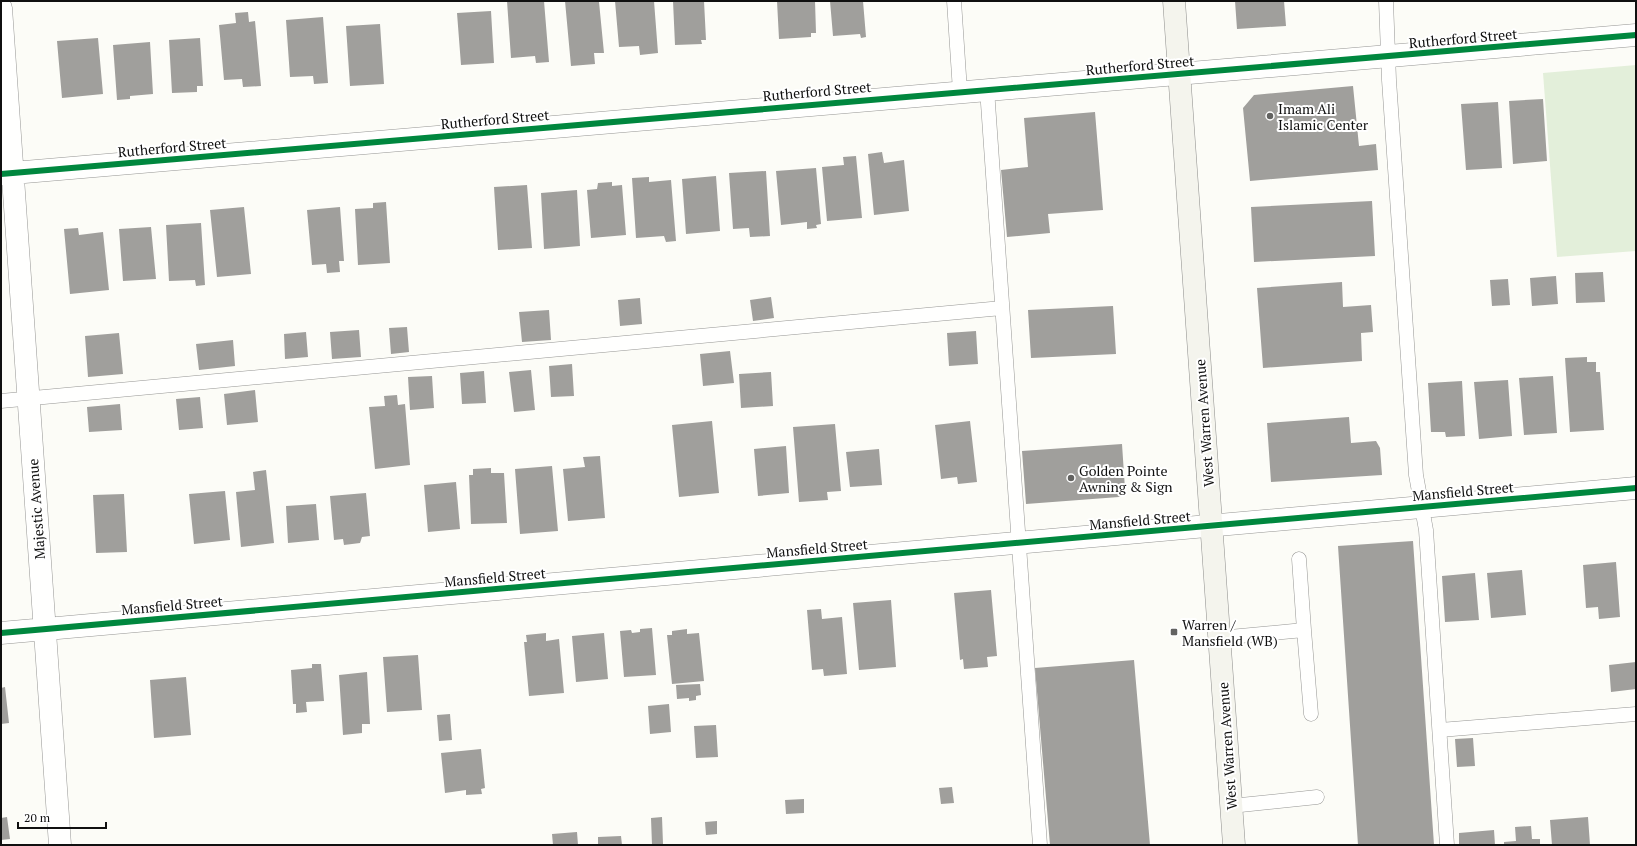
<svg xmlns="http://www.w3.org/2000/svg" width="1637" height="846" font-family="'PT Serif',serif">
  <rect width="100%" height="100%" fill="#fcfcf7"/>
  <path fill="#e3efda" d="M 1636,65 L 1636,251 L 1557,257 L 1543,73 Z"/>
  <path fill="#a09f9c" d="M 507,1 L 544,1 L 549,62 L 536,63 L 535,56 L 511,58 Z
    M 565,1 L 599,2 L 604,53 L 594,53 L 595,64 L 571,66 Z
    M 615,1 L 654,1 L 658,53 L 640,55 L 639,46 L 619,47 Z
    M 673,1 L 704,1 L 706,40 L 701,40 L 702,44 L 675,45 Z
    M 777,1 L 815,1 L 816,33 L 811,33 L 811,37 L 779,39 Z
    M 830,1 L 863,1 L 866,37 L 861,38 L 860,34 L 833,36 Z
    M 1235,1 L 1284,1 L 1286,26 L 1237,29 Z
    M 491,11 L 494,63 L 461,65 L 457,13 Z
    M 248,12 L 249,22 L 255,21 L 261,86 L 243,87 L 242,79 L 224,80 L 219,25 L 236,23 L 235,13 Z
    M 323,17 L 328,83 L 314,84 L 313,76 L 290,77 L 286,20 Z
    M 380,24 L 384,84 L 350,86 L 346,26 Z
    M 98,38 L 103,94 L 62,98 L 57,41 Z
    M 200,38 L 203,86 L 197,86 L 197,92 L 172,93 L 169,40 Z
    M 150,42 L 153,94 L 130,96 L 130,99 L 117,100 L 113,45 Z
    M 1353,86 L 1359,146 L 1376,144 L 1378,170 L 1250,181 L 1243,108 L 1254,95 Z
    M 1543,99 L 1547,161 L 1513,164 L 1509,101 Z
    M 1498,102 L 1502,168 L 1466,170 L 1461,104 Z
    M 1095,112 L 1103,210 L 1048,214 L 1050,233 L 1007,237 L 1001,170 L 1028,167 L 1024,118 Z
    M 882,152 L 884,163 L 904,160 L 909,211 L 874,215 L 868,154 Z
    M 856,156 L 862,218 L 827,221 L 822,167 L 844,165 L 843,157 Z
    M 816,168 L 821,224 L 816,225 L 817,228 L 807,229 L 807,222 L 781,225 L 776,171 Z
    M 766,171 L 770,236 L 750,237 L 749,228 L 733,229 L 729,173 Z
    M 716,176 L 720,231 L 686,234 L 682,179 Z
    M 649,177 L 649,182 L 671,180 L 676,241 L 666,242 L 664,236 L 636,238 L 632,178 Z
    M 612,182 L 612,186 L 622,185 L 626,235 L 591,238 L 587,190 L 597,189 L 598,183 Z
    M 527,185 L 532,248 L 498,250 L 494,187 Z
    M 577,190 L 580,246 L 544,249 L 541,193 Z
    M 1372,201 L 1375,256 L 1254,262 L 1251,207 Z
    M 386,202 L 390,263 L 358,265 L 355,209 L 373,208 L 373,203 Z
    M 244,207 L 251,274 L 217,277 L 210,210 Z
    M 340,207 L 344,261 L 339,261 L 340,272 L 327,273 L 326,264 L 312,265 L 307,210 Z
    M 201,223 L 205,285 L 196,286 L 195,280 L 169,281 L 166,225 Z
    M 151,227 L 156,279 L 123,281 L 119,229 Z
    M 78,228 L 79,235 L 103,232 L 109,290 L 70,294 L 64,229 Z
    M 1603,272 L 1605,302 L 1576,303 L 1575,273 Z
    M 1556,276 L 1558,304 L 1532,306 L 1530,278 Z
    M 1508,279 L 1510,305 L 1492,306 L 1490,280 Z
    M 1342,282 L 1343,307 L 1371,305 L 1373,332 L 1361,333 L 1362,361 L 1263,368 L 1257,288 Z
    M 771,297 L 774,318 L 753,321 L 750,300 Z
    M 640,298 L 642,324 L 620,326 L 618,300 Z
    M 1113,306 L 1116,354 L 1031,358 L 1028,310 Z
    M 549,310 L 551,340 L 522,342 L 519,312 Z
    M 407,327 L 409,352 L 391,354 L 389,328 Z
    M 359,330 L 361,357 L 332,359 L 330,332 Z
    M 976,331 L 978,364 L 949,366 L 947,333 Z
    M 306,332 L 308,357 L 285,359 L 284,334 Z
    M 119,333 L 123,374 L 88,377 L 85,336 Z
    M 233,340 L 235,366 L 199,370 L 196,344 Z
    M 730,351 L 734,383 L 703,386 L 700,354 Z
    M 1587,357 L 1587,362 L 1596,362 L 1596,372 L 1600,372 L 1604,430 L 1570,432 L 1565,358 Z
    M 572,364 L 574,396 L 551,397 L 549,366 Z
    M 531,370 L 535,410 L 514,412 L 509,372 Z
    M 484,371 L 486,403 L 462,404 L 460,373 Z
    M 771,372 L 773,406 L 741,408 L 739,374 Z
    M 432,376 L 434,408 L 410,410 L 408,377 Z
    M 1553,376 L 1557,433 L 1524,435 L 1519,378 Z
    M 1508,380 L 1512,436 L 1479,439 L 1474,382 Z
    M 1462,381 L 1465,436 L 1446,437 L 1445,432 L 1431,432 L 1428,383 Z
    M 255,390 L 258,422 L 227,425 L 224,394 Z
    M 397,395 L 398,405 L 405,404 L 410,465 L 375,469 L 369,407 L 385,406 L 384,396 Z
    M 200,397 L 203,428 L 179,430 L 176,399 Z
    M 120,404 L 122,430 L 89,432 L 87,407 Z
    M 1349,417 L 1351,443 L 1376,441 L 1380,448 L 1382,475 L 1271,482 L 1267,423 Z
    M 712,421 L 719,493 L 679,497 L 672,425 Z
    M 970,421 L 977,482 L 958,484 L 957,477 L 941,479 L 935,425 Z
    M 835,424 L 841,491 L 827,492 L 828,500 L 799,502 L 793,427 Z
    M 1122,444 L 1125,489 L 1124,494 L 1119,497 L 1026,504 L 1022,451 Z
    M 786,446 L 789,493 L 758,496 L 754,449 Z
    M 879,449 L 882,485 L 850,487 L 846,452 Z
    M 600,456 L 605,518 L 568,521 L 563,469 L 585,467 L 583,457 Z
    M 552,466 L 558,531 L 520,534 L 515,469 Z
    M 491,468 L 491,473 L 504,473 L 507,523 L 471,524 L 469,475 L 473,475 L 473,469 Z
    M 266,470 L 274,543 L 241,547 L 236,492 L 255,490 L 253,472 Z
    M 456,482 L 460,529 L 428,532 L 424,485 Z
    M 225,491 L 230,540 L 194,544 L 189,494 Z
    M 366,493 L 370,536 L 362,537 L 360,543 L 344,545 L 343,539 L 334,540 L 330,496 Z
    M 124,494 L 127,552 L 96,553 L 93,495 Z
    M 316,504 L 319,540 L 288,543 L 286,506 Z
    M 1413,541 L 1434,845 L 1358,845 L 1338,546 Z
    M 1616,562 L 1620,617 L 1599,619 L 1598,607 L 1586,608 L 1583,565 Z
    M 1522,570 L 1526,615 L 1491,618 L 1487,573 Z
    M 1475,573 L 1479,620 L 1445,622 L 1442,576 Z
    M 991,590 L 997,656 L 987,657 L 988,667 L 964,669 L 963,659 L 960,660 L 954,593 Z
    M 891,600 L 896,667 L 859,670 L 853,603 Z
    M 821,609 L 822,619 L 842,617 L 847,674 L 824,676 L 823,669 L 812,670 L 807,610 Z
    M 652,628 L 656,675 L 624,677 L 620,631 L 631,630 L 632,633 L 640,632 L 640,629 Z
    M 687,629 L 687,634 L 699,633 L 704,681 L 672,684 L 667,635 L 672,635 L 672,631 Z
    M 546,633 L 546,641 L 559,639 L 564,693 L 529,696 L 524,642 L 527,642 L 526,635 Z
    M 604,633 L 608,679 L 576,682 L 572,636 Z
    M 418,655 L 422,710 L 387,712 L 383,657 Z
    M 1134,660 L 1150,845 L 1050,845 L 1035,668 Z
    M 1636,662 L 1636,689 L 1611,692 L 1609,665 Z
    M 312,664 L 321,664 L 324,701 L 306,702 L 307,712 L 296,713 L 296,704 L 293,704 L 291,670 L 312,668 Z
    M 367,672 L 370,724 L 362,724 L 362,733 L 343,735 L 339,675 Z
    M 186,677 L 191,735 L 154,738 L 150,680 Z
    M 700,684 L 701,695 L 696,696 L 696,700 L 689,701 L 689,698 L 677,699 L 676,685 Z
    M 5,687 L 9,723 L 1,724 L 1,688 Z
    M 669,704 L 671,732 L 650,734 L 648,706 Z
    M 450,714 L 452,740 L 439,741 L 437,715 Z
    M 716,725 L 718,757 L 696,758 L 694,726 Z
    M 1473,738 L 1475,766 L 1457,767 L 1455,739 Z
    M 481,749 L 485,788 L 481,789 L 482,794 L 466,795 L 466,790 L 445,793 L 441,753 Z
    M 952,787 L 954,803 L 941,804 L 939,788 Z
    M 804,799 L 804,813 L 786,814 L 785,800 Z
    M 7,817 L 10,839 L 1,840 L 1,818 Z
    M 662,817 L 663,844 L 652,845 L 651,818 Z
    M 1588,817 L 1590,845 L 1552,845 L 1550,820 Z
    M 717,821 L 717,834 L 706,835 L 705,822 Z
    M 1531,826 L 1532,839 L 1540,839 L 1540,845 L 1504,845 L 1504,842 L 1516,841 L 1515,827 Z
    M 1494,830 L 1495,845 L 1459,845 L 1459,833 Z
    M 577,832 L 578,845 L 553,845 L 552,834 Z
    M 621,836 L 622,845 L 598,845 L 598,837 Z"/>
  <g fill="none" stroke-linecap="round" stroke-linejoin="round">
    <defs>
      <path id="lane" d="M 954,1 L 960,91
        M 1386,1 L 1389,80 L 1416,475 L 1426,530 L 1447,845
        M 987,89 L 1040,845
        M 1,401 L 1002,308
        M 1299,559 L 1304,630
        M 1219,638 L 1304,630 L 1311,714
        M 1440,730 L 1636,714
        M 1231,806 L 1317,797"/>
      <path id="street" d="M 1,8 L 60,845
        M 1,174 L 1636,35
        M 1,633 L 1636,488"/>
      <path id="secondary" d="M 1174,1 L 1234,845"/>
    </defs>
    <use href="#lane" stroke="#969694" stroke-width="15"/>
    <use href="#street" stroke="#969694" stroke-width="23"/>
    <use href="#secondary" stroke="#8d8d8b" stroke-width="23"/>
    <use href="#lane" stroke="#fffffe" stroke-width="14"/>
    <use href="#street" stroke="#fffffe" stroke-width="22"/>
    <use href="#secondary" stroke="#f4f4ed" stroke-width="22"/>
    <defs>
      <path id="cycleway" d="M 1,174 L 1636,35
        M 1,633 L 1636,488"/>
    </defs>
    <use href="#cycleway" stroke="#fff" stroke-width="8"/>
    <use href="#cycleway" stroke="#00873e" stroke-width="6"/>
  </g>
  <g fill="#636361" stroke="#fff" stroke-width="1.5">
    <circle cx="1270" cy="116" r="4"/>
    <circle cx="1071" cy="478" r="4"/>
    <rect x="1170" y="628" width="8" height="8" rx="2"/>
  </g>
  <g text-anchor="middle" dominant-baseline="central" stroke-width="4" stroke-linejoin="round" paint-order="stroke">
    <g font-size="14" fill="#101010" stroke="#fff">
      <text transform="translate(1463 38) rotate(-5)">Rutherford Street</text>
      <text transform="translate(1140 65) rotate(-5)">Rutherford Street</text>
      <text transform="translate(817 91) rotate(-5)">Rutherford Street</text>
      <text transform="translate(495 119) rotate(-5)">Rutherford Street</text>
      <text transform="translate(172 147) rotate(-5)">Rutherford Street</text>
      <text transform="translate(1204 423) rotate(-94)">West Warren Avenue</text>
      <text transform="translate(1463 491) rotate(-5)">Mansfield Street</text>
      <text transform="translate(36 509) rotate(-94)">Majestic Avenue</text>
      <text transform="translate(1140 520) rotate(-5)">Mansfield Street</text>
      <text transform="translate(817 548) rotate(-5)">Mansfield Street</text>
      <text transform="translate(495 577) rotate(-5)">Mansfield Street</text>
      <text transform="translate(172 605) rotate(-5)">Mansfield Street</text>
      <text transform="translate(1227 746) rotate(-94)">West Warren Avenue</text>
    </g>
    <g font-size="14" fill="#101010" stroke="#fff" text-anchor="start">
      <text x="1278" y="108">Imam Ali<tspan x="1278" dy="16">Islamic Center</tspan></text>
      <text x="1079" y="470">Golden Pointe<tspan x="1079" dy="16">Awning &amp; Sign</tspan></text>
      <text x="1182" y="624">Warren /<tspan x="1182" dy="16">Mansfield (WB)</tspan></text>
    </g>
  </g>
  <rect width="1637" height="846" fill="none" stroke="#101010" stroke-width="4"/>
  <path d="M18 822v6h88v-6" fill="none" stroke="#101010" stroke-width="2"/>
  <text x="24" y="822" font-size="12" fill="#101010" stroke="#ffffff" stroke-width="3" paint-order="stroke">20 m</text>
</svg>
